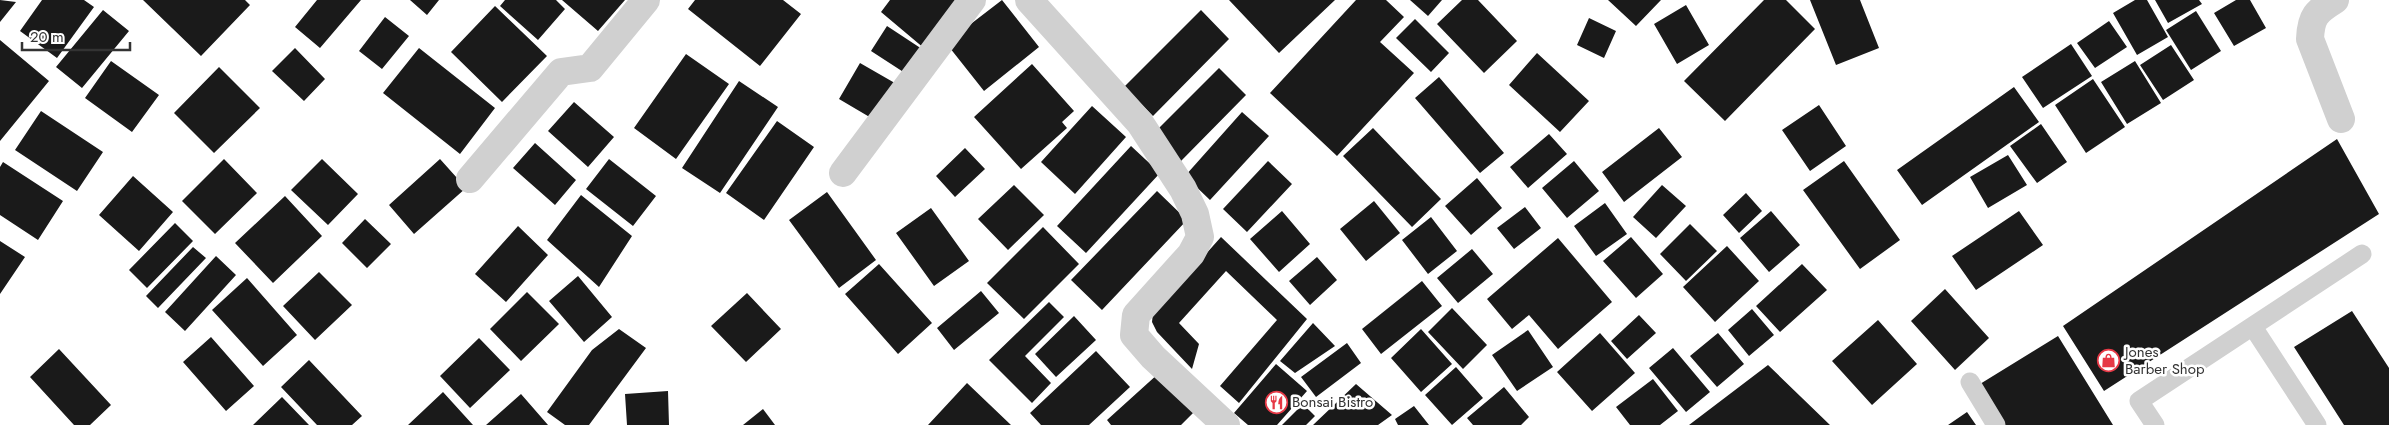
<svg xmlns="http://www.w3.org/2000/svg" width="2389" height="425" font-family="Jost,sans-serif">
  <rect width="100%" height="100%" fill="#fff"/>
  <path fill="#1a1a1a" d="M 0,0 L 16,2 L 0,22 Z
    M 42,0 L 84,0 L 94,7 L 57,58 L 20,31 Z
    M 143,0 L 245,0 L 250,5 L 201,56 Z
    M 317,0 L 361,0 L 320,48 L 295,27 Z
    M 410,0 L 439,0 L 427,15 Z
    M 505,0 L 556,0 L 565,9 L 538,40 L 500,6 Z
    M 562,0 L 625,0 L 598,31 Z
    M 695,0 L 783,0 L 801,14 L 760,66 L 688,9 Z
    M 890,0 L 965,0 L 925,49 L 881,12 Z
    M 1002,0 L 1039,47 L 984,91 L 946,43 Z
    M 1229,0 L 1335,0 L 1279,53 Z
    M 1356,0 L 1386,0 L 1404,17 L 1380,42 L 1414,73 L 1337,156 L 1270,93 Z
    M 1410,0 L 1442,0 L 1428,16 Z
    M 1462,0 L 1478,0 L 1517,41 L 1484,73 L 1437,24 Z
    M 1608,0 L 1661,0 L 1636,26 Z
    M 1764,0 L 1786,0 L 1815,29 L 1725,121 L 1684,81 Z
    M 1810,0 L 1860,0 L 1879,48 L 1836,65 Z
    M 2135,0 L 2147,0 L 2168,37 L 2137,55 L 2113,13 Z
    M 2155,0 L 2199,0 L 2202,4 L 2168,23 Z
    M 2236,0 L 2250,0 L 2266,28 L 2234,46 L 2214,13 Z
    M 1686,5 L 1709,45 L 1677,64 L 1654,24 Z
    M 495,6 L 547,56 L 502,102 L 451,52 Z
    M 103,10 L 129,31 L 82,88 L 56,67 Z
    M 1201,10 L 1229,39 L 1153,116 L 1124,87 Z
    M 2196,11 L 2221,51 L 2191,70 L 2166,30 Z
    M 385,17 L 409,36 L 382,69 L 359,51 Z
    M 1589,18 L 1616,31 L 1604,58 L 1577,45 Z
    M 1415,19 L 1449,53 L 1431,72 L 1396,38 Z
    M 2109,21 L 2127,47 L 2095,68 L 2077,43 Z
    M 887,26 L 925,51 L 908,75 L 871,51 Z
    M 0,40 L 49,81 L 0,141 Z
    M 2071,44 L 2092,76 L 2043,108 L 2022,77 Z
    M 2171,45 L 2194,80 L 2163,100 L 2140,65 Z
    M 295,48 L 325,79 L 304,101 L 272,71 Z
    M 419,48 L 495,108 L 460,154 L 383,93 Z
    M 1537,53 L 1589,101 L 1560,132 L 1509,85 Z
    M 686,54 L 729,84 L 676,159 L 634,128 Z
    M 111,61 L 159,95 L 132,132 L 85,98 Z
    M 2135,61 L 2161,103 L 2127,124 L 2101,82 Z
    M 860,63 L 900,86 L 878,122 L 839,99 Z
    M 1032,64 L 1074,111 L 1062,122 L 1067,128 L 1021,169 L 974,117 Z
    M 219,67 L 260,108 L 214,153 L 174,113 Z
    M 1219,68 L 1246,95 L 1181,161 L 1154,133 Z
    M 1439,77 L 1504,153 L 1480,173 L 1415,98 Z
    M 2093,79 L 2125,127 L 2086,153 L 2055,105 Z
    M 739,81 L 778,107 L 720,193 L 682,168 Z
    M 2014,87 L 2039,122 L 1922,205 L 1897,170 Z
    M 574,102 L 614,137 L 588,167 L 548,131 Z
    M 1819,105 L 1846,146 L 1810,171 L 1782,130 Z
    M 1092,106 L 1126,137 L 1075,194 L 1041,162 Z
    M 41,111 L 103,152 L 77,191 L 15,150 Z
    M 1242,112 L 1269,136 L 1210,200 L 1185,176 Z
    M 777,121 L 814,147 L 764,220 L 726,193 Z
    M 2041,124 L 2067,162 L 2037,183 L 2010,146 Z
    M 1373,128 L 1441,199 L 1412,227 L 1343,156 Z
    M 1659,128 L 1682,157 L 1624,202 L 1602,172 Z
    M 1549,134 L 1567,154 L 1528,188 L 1510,167 Z
    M 2337,139 L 2379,214 L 2104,391 L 2063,326 Z
    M 535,143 L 576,180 L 555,205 L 513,168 Z
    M 1131,146 L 1160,173 L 1086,253 L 1057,226 Z
    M 965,148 L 985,169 L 955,197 L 936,176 Z
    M 2008,155 L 2027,185 L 1988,208 L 1970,177 Z
    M 224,159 L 257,193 L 215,234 L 182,201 Z
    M 322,159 L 358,194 L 328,225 L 291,190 Z
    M 440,159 L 466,188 L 414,234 L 389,205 Z
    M 609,159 L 656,196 L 633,226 L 586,189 Z
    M 1268,161 L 1292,184 L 1247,232 L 1223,209 Z
    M 1574,161 L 1599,191 L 1567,218 L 1542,188 Z
    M 1844,161 L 1900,240 L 1860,269 L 1803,190 Z
    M 3,162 L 63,201 L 38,240 L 0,215 L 0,167 Z
    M 133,176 L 173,212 L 139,251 L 99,215 Z
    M 1477,178 L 1502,208 L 1471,235 L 1445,206 Z
    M 1014,185 L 1044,215 L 1008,250 L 978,219 Z
    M 1662,185 L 1686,206 L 1656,238 L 1633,217 Z
    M 1157,191 L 1187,220 L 1102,310 L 1071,280 Z
    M 827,192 L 876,260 L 839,288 L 789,220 Z
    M 1746,193 L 1762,211 L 1739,233 L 1723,215 Z
    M 581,195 L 632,236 L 599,287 L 547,240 Z
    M 285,196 L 322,236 L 273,283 L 235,243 Z
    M 1374,201 L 1400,233 L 1366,261 L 1340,229 Z
    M 1605,203 L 1627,234 L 1596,256 L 1574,226 Z
    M 1525,207 L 1541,228 L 1514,249 L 1497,228 Z
    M 931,208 L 969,261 L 934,286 L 896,233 Z
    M 1282,211 L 1310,244 L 1279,272 L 1250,239 Z
    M 1771,211 L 1800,245 L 1769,272 L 1740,238 Z
    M 2019,211 L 2043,245 L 1976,290 L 1952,256 Z
    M 1431,217 L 1457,251 L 1428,274 L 1402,240 Z
    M 365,219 L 391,244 L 367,268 L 342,243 Z
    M 175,223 L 193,241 L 147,288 L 129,270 Z
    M 1690,224 L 1717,251 L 1686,281 L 1660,254 Z
    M 518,226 L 548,255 L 506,302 L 475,274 Z
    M 1043,227 L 1079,264 L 1024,319 L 987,283 Z
    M 1221,237 L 1307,319 L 1239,403 L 1220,386 L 1277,320 L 1226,271 L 1179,323 L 1199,344 L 1192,369 L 1157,332 L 1152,322 L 1153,313 Z
    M 1631,237 L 1663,274 L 1636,298 L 1603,261 Z
    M 1558,238 L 1612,302 L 1558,349 L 1529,315 L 1512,329 L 1487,299 Z
    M 0,241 L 25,257 L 0,294 Z
    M 1727,246 L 1759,281 L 1715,322 L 1683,287 Z
    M 193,247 L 206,258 L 158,308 L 146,296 Z
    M 1472,249 L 1493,274 L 1458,303 L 1437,278 Z
    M 216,256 L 236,275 L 185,331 L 165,312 Z
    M 1317,257 L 1337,280 L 1310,305 L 1289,281 Z
    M 879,264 L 932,323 L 898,354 L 845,294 Z
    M 1802,264 L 1827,290 L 1780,332 L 1756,306 Z
    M 319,272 L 352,305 L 315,340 L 283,306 Z
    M 578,276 L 612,317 L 584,342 L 549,301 Z
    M 247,278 L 297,335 L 263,366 L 212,310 Z
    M 1422,281 L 1442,306 L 1381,354 L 1362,329 Z
    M 1945,289 L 1989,338 L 1955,370 L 1911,321 Z
    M 981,291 L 999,313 L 954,350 L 937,328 Z
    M 527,292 L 559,324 L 521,361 L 490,329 Z
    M 747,293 L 781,329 L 746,362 L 711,326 Z
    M 1049,302 L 1064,317 L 1025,356 L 1051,383 L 1032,403 L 989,360 Z
    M 1452,308 L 1487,345 L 1463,369 L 1428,332 Z
    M 1752,309 L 1774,335 L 1749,356 L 1728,330 Z
    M 2352,311 L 2389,368 L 2389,425 L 2344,425 L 2294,347 Z
    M 1639,315 L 1656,333 L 1627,359 L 1611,341 Z
    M 1074,316 L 1096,340 L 1056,377 L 1035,354 Z
    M 1878,320 L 1917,364 L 1872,405 L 1832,361 Z
    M 1313,323 L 1335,346 L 1295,373 L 1280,361 Z
    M 619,329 L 646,348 L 589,425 L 565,425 L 547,412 L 592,350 Z
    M 1421,329 L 1452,364 L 1421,392 L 1391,358 Z
    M 1528,330 L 1553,367 L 1517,391 L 1492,355 Z
    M 1600,333 L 1635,373 L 1592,411 L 1557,372 Z
    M 1718,333 L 1744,364 L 1717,387 L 1690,356 Z
    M 2058,336 L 2113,425 L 2005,425 L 1980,384 Z
    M 211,337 L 254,386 L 226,411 L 183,362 Z
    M 479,338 L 510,370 L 470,408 L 440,376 Z
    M 1347,343 L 1361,363 L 1316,397 L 1301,377 Z
    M 1673,348 L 1710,392 L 1686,412 L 1649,368 Z
    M 59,349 L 111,405 L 90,425 L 74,425 L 30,377 Z
    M 1096,351 L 1130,387 L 1089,425 L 1041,425 L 1030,413 Z
    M 309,360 L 362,416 L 352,425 L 317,425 L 281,387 Z
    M 1276,364 L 1307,391 L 1277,425 L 1248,425 L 1234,413 Z
    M 1768,365 L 1830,425 L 1689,425 Z
    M 1456,367 L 1483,398 L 1452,425 L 1425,395 Z
    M 1159,373 L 1194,412 L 1181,425 L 1111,425 L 1107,420 Z
    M 1653,379 L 1678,411 L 1660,425 L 1630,425 L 1616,407 Z
    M 967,383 L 1011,425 L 928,425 Z
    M 1356,384 L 1392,415 L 1378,425 L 1313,425 Z
    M 1504,387 L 1529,417 L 1521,425 L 1473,425 L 1467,418 Z
    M 668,391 L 669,425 L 627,425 L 625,394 Z
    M 443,392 L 473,425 L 408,425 Z
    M 521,394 L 548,425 L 486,425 Z
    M 282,397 L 309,425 L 253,425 Z
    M 1303,404 L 1315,416 L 1306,425 L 1282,425 Z
    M 1414,406 L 1429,425 L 1398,425 L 1395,419 Z
    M 763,409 L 775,425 L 743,425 Z
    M 1967,412 L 1976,425 L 1948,425 Z"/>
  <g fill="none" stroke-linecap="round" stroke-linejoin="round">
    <path stroke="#d0d0d0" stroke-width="19" d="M 2253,327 L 2317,425
      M 1970,382 L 1996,425
      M 2155,425 L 2139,401 L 2362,254"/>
    <path stroke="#d0d0d0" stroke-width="28" d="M 1029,0 L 1140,123 L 1183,189 L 1195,214 L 1200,237 L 1191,254 L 1136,315 L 1134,335 L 1153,357 L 1226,425
      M 2335,0 C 2316,12 2311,16 2310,39 L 2341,119
      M 843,173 L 972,0
      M 470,179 L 561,72 L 590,68 L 646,0"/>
  </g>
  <defs>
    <symbol id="shop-ring" viewBox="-11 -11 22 22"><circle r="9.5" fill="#fff" stroke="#e63946" stroke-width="1.5"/><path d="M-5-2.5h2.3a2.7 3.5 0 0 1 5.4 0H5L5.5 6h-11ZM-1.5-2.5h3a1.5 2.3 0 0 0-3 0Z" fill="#e63946"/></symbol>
    <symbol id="restaurant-ring" viewBox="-11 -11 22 22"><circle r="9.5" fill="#fff" stroke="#e63946" stroke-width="1.5"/><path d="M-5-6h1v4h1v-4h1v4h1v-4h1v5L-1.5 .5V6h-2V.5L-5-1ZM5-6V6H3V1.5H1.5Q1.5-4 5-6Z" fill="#e63946"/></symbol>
  </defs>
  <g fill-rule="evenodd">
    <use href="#shop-ring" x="2096" y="348" width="25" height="25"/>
    <use href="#restaurant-ring" x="1264" y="390" width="25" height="25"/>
  </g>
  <g text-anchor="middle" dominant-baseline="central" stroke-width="5" stroke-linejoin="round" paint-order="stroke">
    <g font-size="15" fill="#333" stroke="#fff" text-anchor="start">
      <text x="2125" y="352">Jones<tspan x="2125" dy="17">Barber Shop</tspan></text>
      <text x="1292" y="402">Bonsai Bistro</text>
    </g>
  </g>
  <path d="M22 42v8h108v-8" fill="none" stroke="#333333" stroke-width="2.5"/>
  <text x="30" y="42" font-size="15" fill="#333333" stroke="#ffffff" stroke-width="4" paint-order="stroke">20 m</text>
</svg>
